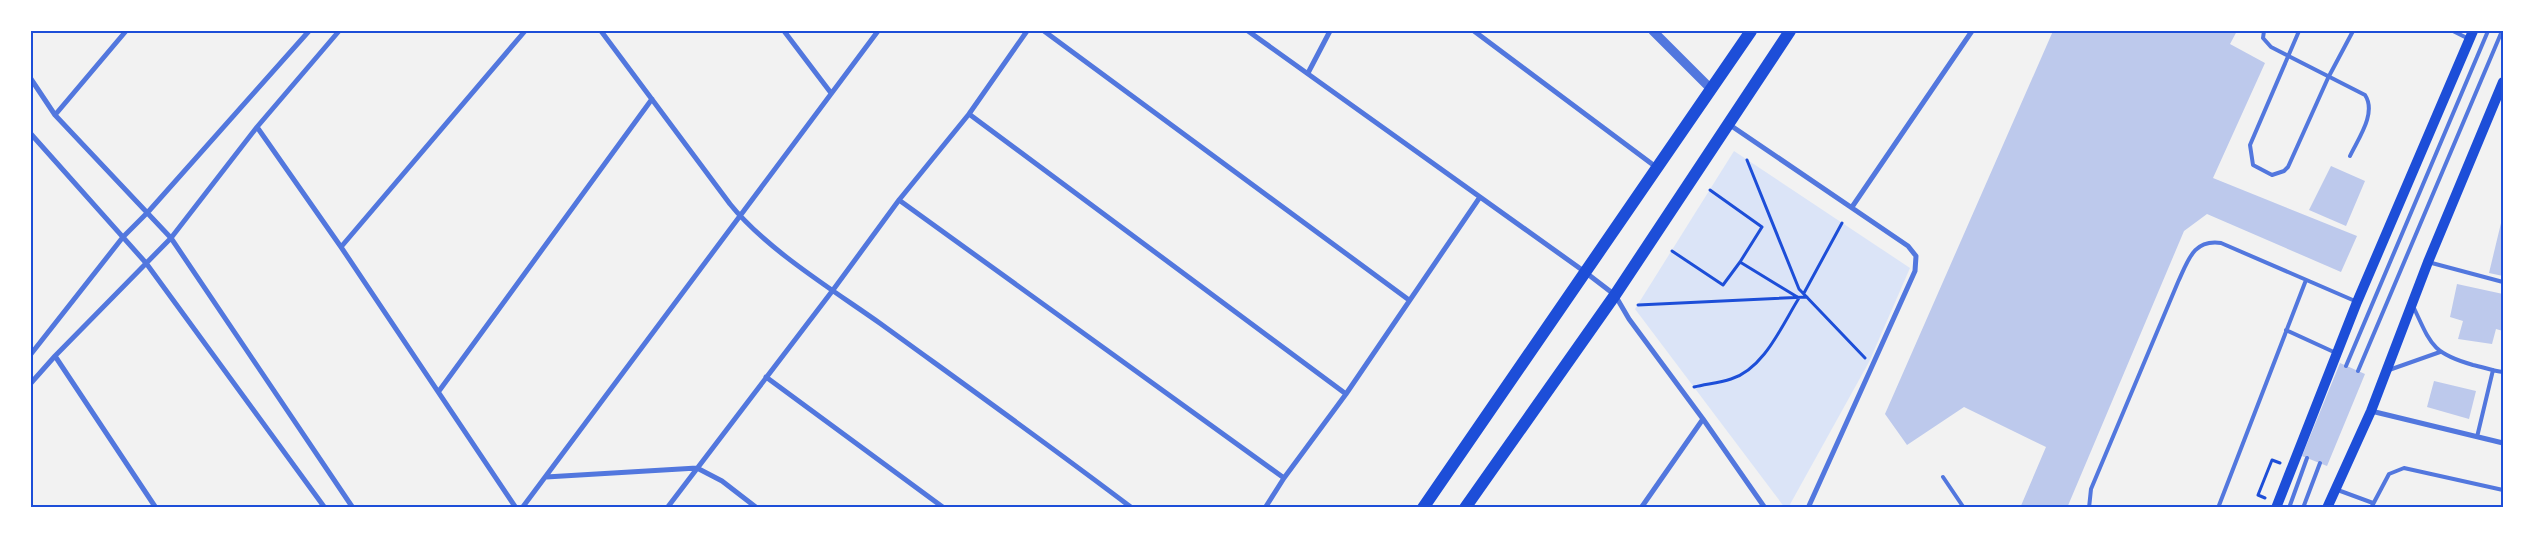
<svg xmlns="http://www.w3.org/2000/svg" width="2534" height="539" font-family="Jost,sans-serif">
  <rect width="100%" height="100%" fill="#f2f2f2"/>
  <path fill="#dbe4f7" d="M 1734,151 L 1910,268 L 1869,362 L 1788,508 L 1785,508 L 1635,309 Z"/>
  <path fill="#bdc9ec" d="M 2053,31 L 2237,31 L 2230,44 L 2265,63 L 2213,178 L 2357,236 L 2341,272 L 2207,214 L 2184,231 L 2067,508 L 2020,508 L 2046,447 L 1964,407 L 1907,445 L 1885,414 Z
    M 2331,166 L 2365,181 L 2346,226 L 2309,210 Z
    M 2502,219 L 2503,219 L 2503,276 L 2489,273 Z
    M 2457,284 L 2503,294 L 2503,331 L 2496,329 L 2492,344 L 2458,339 L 2463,321 L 2450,317 Z
    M 2340,363 L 2365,374 L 2327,466 L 2302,456 Z
    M 2434,381 L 2476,391 L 2469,419 L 2427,407 Z"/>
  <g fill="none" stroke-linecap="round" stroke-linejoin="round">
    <path stroke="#1d4ed8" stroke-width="3" d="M 1747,160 L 1799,289 L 1865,358
      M 1672,251 L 1723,285 L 1740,262
      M 1804,293 L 1842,223
      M 1638,305 L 1807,297
      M 1694,387 C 1706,384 1719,383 1731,379 C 1764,369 1782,325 1799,298 L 1740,262 L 1762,227 L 1710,190
      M 2265,498 L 2258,495 L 2272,460 L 2280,463"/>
    <path stroke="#5277de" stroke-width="4" d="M 2264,31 L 2263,38 L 2271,47 L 2365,95 C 2377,113 2358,139 2350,156
      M 2299,31 L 2250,145 L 2253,165 L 2272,175 L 2284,171 L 2288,167 L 2328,78 L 2353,31
      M 2453,31 L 2469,39
      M 2428,262 L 2503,282
      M 2413,306 C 2431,344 2431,353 2473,365 C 2483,367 2493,371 2503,372
      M 2286,330 L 2336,353
      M 2346,366 L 2488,31
      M 2389,370 L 2440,352
      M 2358,371 L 2502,31
      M 2477,437 L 2493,370
      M 1943,477 L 1964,508
      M 2335,489 L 2373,503
      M 2089,508 L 2091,489 L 2178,282 C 2188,261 2193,239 2221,243 L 2355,301
      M 2218,508 L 2306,280
      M 2289,508 L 2307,458
      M 2303,508 L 2320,463
      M 2371,508 L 2389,474 L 2404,468 L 2503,490"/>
    <path stroke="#5277de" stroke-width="5" d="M 601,31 L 730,204 C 766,249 833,290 881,324 C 965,385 1049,445 1132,508
      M 784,31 L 831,93
      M 1044,31 L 1409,300
      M 1248,31 L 1585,272 L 1615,295 L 1629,319 L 1703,419 L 1765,508
      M 1474,31 L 1656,167
      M 1308,73 L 1330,31
      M 31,79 L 55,115 L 171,238 L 353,508
      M 969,114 L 1346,394
      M 55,115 L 126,31
      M 1730,125 L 1908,246 L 1916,256 L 1915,271 L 1808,508
      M 257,127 L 341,247 L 516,508
      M 31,134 L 146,263 L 325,508
      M 899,200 L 1284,478
      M 1852,207 L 1972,31
      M 341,247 L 525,31
      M 31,354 L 123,237 L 148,212 L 309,31
      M 55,356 L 156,508
      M 766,377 L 944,508
      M 31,383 L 55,356 L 171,238 L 257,127 L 339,31
      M 439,391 L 652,99
      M 2371,411 L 2503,443
      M 546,477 L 697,468 L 722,481 L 757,508
      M 522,508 L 878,31
      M 667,508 L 833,290 L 899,200 L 969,114 L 1027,31
      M 1265,508 L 1284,478 L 1346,394 L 1480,197
      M 1641,508 L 1703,419"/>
    <path stroke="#5277de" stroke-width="9" d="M 1653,31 L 1711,89"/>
    <path stroke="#1d4ed8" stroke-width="10" d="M 2276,508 L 2357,302 L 2473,31
      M 2327,508 L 2371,411 L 2428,262 L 2503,82"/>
    <path stroke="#1d4ed8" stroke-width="12" d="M 1423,508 L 1751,31
      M 1465,508 L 1615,295 L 1790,31"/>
  </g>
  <rect width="2534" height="539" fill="none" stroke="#ffffff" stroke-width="65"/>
  <rect x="32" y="32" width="2470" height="474" fill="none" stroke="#1d4ed8" stroke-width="2"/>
</svg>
